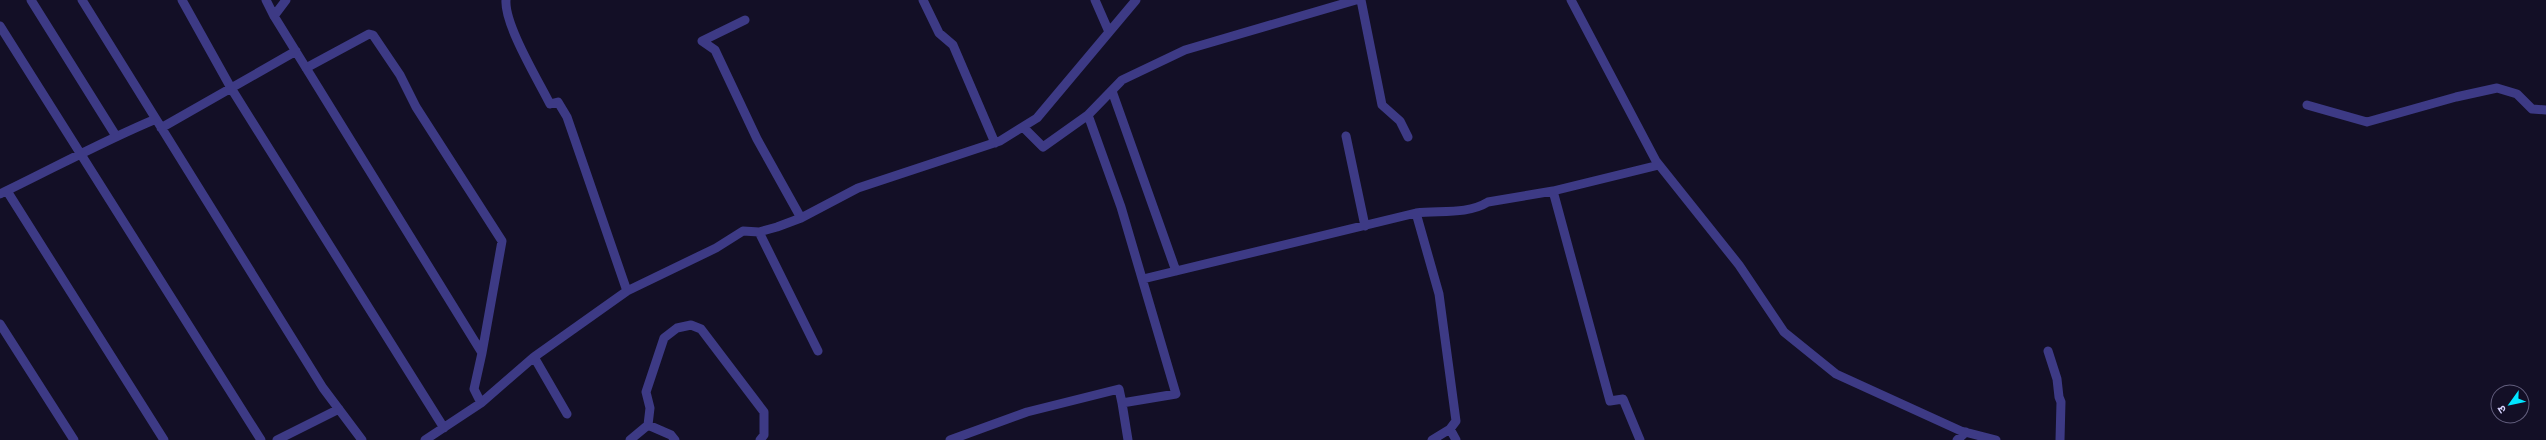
<svg xmlns="http://www.w3.org/2000/svg" width="2546" height="440" font-family="'PT Sans','Noto Sans Devanagari',sans-serif">
  <rect width="100%" height="100%" fill="#130f26"/>
  <g fill="none" stroke-linecap="round" stroke-linejoin="round">
    <path stroke="#3d3a85" stroke-width="9" d="M 31,0 L 116,136
      M 82,0 L 323,388 L 362,440
      M 182,0 L 231,88 L 444,428
      M 266,0 L 274,16 L 482,353 L 474,389 L 481,403
      M 506,0 C 504,24 538,80 550,104 L 558,102 L 567,117 L 627,291
      M 923,0 L 939,33 L 953,45 L 995,143
      M 1095,0 L 1109,32
      M 1361,0 L 1382,105 L 1400,121 L 1408,137
      M 1571,0 L 1656,161 L 1739,265 L 1784,332 L 1836,374 L 1961,431 L 1996,440
      M 274,16 L 286,0
      M 745,20 L 702,41 L 715,50 L 757,139 L 801,218
      M 0,26 L 261,440
      M 306,68 L 369,34 L 373,35 L 400,75 L 416,107 L 502,241 L 482,353
      M 1112,91 L 1176,271
      M 2307,105 L 2367,122 L 2456,97 L 2497,88 L 2517,94 L 2532,109 L 2546,110
      M 1023,127 L 1043,147 L 1088,115 L 1122,80 L 1185,50 L 1356,0
      M 161,128 L 296,51
      M 1346,136 L 1365,226
      M 7,191 L 164,440
      M 0,194 C 52,169 103,141 156,119
      M 1416,213 L 1439,294 L 1456,421 L 1450,429 L 1432,440
      M 759,232 L 818,351
      M 1143,279 L 1416,213 C 1439,210 1467,215 1488,202 L 1553,191
      M 0,324 L 74,440
      M 2048,351 L 2057,379 L 2059,397 L 2061,402 L 2060,440
      M 534,357 L 567,414
      M 1122,403 L 1128,440
      M 648,425 L 650,408 L 646,392 L 664,338 L 677,328 L 691,325 L 701,329 L 764,412 L 764,435 L 760,440
      M 1450,429 L 1456,440
      M 277,440 L 339,409
      M 425,440 L 481,403 L 534,357 L 627,291 L 716,248 L 743,231 L 759,232 L 777,227 L 801,218 L 858,188 L 1000,141 L 1037,118 L 1136,0
      M 630,440 L 648,425 L 671,435 L 675,440
      M 950,440 L 1027,412 L 1119,389 L 1122,403 L 1176,394 L 1121,207 L 1088,115
      M 1640,440 L 1623,399 L 1610,401 L 1553,191 L 1659,165
      M 1957,440 L 1966,432"/>
  </g>
  <g transform="translate(2510 404) rotate(237)"><circle r="19" fill="#130f26" stroke="#625e7d"/>
  <path d="M0-3L7 15L0 10L-7 15Z" fill="#00e5ff"/>
  <text y="-6" font-size="11" font-weight="bold" text-anchor="middle" fill="#d9d4ff">उ</text>
  </g>
</svg>
